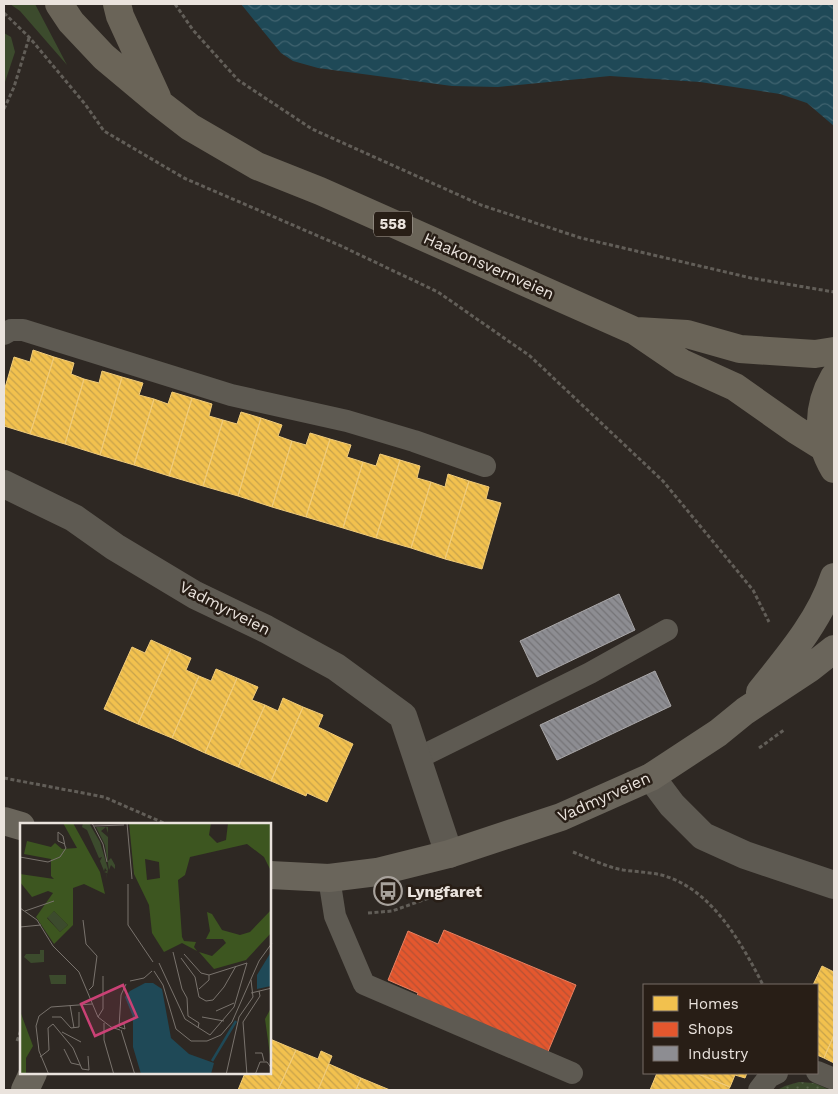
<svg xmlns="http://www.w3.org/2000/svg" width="838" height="1094" font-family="'Work Sans',sans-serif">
  <defs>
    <pattern id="park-dots" width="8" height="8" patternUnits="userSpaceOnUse" patternTransform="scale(1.25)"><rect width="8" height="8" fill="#3c4b2d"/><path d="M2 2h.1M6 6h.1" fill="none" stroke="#58654b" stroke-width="1.8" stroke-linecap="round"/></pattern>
    <pattern id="water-waves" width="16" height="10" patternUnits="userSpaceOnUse" patternTransform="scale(1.25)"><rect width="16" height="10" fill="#1f4957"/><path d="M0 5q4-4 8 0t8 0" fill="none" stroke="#40636f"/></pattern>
    <pattern id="homes-back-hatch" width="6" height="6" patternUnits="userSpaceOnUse" patternTransform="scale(1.25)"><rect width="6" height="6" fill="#f2c14e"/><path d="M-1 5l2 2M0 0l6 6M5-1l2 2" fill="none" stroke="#c7a24b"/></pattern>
    <pattern id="shops-back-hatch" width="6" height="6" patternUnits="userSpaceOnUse" patternTransform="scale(1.25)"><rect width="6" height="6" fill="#e4572e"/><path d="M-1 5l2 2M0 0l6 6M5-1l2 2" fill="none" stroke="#b55134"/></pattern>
    <pattern id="industry-back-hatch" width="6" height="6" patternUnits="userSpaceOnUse" patternTransform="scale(1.25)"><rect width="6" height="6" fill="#8d8d92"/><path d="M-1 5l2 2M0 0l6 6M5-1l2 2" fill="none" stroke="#747376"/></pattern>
  </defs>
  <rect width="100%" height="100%" fill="#2e2823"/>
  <path fill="#3c4b2d" d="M 10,4 L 35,4 L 67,65 L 20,11 Z
    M 4,33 L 11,37 L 15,52 L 4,85 Z"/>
  <path fill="url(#park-dots)" d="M 799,1082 L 814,1083 L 830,1090 L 777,1090 L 785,1086 Z"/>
  <path fill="url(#water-waves)" d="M 241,4 L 834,4 L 834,126 L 807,103 L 780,94 L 700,82 L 610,76 L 498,87 L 452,86 L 318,68 L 293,61 L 281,53 Z"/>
  <path fill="url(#homes-back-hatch)" stroke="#f0cb79" d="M 33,350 L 54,357 L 30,434 L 4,426 L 4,391 L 14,357 L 30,362 Z
    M 54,357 L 74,363 L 71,374 L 84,379 L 65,444 L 30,434 Z
    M 102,371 L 122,377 L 100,455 L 65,444 L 84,379 L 99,383 Z
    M 122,377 L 143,383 L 139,395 L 154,399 L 134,465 L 100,455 Z
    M 172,392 L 192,398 L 169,476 L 134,465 L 154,399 L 168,404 Z
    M 192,398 L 212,404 L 209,416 L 223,420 L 203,486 L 169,476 Z
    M 241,412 L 261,418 L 238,496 L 203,486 L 223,420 L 237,424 Z
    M 261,418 L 282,425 L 278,436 L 292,441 L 272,507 L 238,496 Z
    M 310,433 L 330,439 L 306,517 L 272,507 L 292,441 L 306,445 Z
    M 330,439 L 351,445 L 347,457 L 363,462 L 343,528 L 306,517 Z
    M 380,454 L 400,460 L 376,538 L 343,528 L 363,462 L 376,466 Z
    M 400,460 L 420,466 L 417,478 L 431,482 L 411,548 L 376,538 Z
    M 448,474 L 469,481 L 445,559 L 411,548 L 431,482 L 445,487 Z
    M 469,481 L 489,487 L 486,499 L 501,503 L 482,569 L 445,559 Z
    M 151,640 L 171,649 L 138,724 L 104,709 L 132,647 L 145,653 Z
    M 171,649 L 191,658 L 186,670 L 199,676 L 172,738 L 138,724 Z
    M 216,669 L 237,678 L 205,753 L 172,738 L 199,676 L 211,681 Z
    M 237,678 L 258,687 L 252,700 L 265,705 L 238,767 L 205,753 Z
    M 283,698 L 303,707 L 271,781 L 238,767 L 265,705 L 278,711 Z
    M 303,707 L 323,715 L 318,727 L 353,744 L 327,802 L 307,793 L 306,796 L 271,781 Z
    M 822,966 L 834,972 L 834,1035 L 824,1058 L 817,1055 L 817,985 L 813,985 Z
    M 834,1035 L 834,1063 L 824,1058 Z
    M 270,1039 L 296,1050 L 278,1090 L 238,1090 L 245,1073 L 270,1073 Z
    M 296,1050 L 318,1059 L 321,1051 L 332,1056 L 318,1090 L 278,1090 Z
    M 329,1064 L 361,1078 L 356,1090 L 318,1090 Z
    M 657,1073 L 696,1073 L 730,1087 L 728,1090 L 650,1090 Z
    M 696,1073 L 747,1073 L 745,1078 L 735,1075 L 730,1087 Z
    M 361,1078 L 390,1090 L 356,1090 Z"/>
  <path fill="url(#shops-back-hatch)" stroke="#e68162" d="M 444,930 L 576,985 L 547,1054 L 416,999 L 418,993 L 388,980 L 408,931 L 438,944 Z"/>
  <path fill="url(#industry-back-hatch)" stroke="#a9a7a8" d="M 619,594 L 635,630 L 537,677 L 520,641 Z
    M 655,671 L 671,706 L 557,760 L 540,725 Z"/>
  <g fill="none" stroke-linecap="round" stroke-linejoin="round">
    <path stroke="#625e58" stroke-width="3" stroke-dasharray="4 2.5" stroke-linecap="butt" d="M 175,4 L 193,30 L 238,80 L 312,129 L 481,205 L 581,238 L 751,278 L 834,292
      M 4,13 L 29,37 L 85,104 L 104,131 L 184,178 L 339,245 L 438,292 L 530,356 L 663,481 L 753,590 L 769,622
      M 4,109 L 14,87 L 29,38
      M 759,748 L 784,730
      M 4,778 L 104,797 L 166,824
      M 573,852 C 589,858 606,867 623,870 C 637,872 651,872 665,876 C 713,891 742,944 763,985
      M 368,913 L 392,911 L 432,897
      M 17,1041 L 21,1030"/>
    <path stroke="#5e5a52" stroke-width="22" d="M 4,334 L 11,330 L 23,330 L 231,395 L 347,421 L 414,441 L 485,466
      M 418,758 L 590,673 L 667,630
      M 329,878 L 335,916 L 364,984 L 572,1073
      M 817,1072 L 834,1079
      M 759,1090 L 769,1077 L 777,1073"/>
    <path stroke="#5e5a52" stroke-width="28" d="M 4,484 L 74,518 L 115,547 L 195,595 L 266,629 L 336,667 L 403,716 L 449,854
      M 651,777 L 672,805 L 703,836 L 745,855 L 834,885"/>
    <path stroke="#6a655b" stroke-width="28" d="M 760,692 C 788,657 820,620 834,577
      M 4,821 L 21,826
      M 270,875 L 329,878 L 377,872 L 449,854 L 561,817 L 651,777 L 718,733 L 745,711 L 810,668 L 834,649
      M 25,1090 L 33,1073"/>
    <path stroke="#6a6458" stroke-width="28" d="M 59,4 L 71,22 L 104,57 L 159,103 L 190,127 L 257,166 L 320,191 L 635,331 L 682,363 L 735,387 L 796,430 L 825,448
      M 117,4 L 120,16 L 157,97
      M 637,331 L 687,334 L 740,349 L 815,354 L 834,351
      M 834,377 C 817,406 816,439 834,469"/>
  </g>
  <defs>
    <symbol id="bus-ring" viewBox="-11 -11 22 22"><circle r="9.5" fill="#281e16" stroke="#a8a29c" stroke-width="1.5"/><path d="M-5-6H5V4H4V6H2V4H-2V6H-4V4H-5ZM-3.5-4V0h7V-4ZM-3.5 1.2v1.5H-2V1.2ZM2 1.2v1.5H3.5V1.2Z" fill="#a8a29c"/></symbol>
  </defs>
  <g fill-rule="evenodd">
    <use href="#bus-ring" x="372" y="875" width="32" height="32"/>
  </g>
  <g text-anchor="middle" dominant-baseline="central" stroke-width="5" stroke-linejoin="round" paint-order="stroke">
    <rect fill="#281e16" stroke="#b0a8a1" stroke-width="1" x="374" y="211.5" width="38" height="25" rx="4"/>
    <g font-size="15" font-weight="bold" fill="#eae3dd">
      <text x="393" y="224">558</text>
    </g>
    <g font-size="16" fill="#eae3dd" stroke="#281e16">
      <text transform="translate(489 266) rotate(24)">Haakonsvernveien</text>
      <text transform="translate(225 608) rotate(27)">Vadmyrveien</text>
      <text transform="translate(604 797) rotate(-24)">Vadmyrveien</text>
    </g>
    <g font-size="16" font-weight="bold" fill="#eae3dd" stroke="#281e16" text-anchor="start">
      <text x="407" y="891">Lyngfaret</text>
    </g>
  </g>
  <g transform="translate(20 823)">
    <rect width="251" height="251" fill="#2e2823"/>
    <path d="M 63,0 L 69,0 L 80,19 L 88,46 L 86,57 L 87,50 L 84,49 L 87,48 L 85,45 L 84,48 L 80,38 L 82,34 L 79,35 L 67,7 L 62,4 ZM 76,4 L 88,4 L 88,10 L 86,4 L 81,8 L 88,14 L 88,38 L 91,35 L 95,42 L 95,46 L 91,42 L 89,47 L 85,22 ZM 34,88 L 48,102 L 40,109 L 27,94 ZM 20,127 L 24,127 L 24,139 L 11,140 L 4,134 L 6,131 L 20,131 Z" fill="#3c4b2d"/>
    <path d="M 43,0 L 53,0 L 80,49 L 85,71 L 64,61 L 53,65 L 53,102 L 34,121 L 16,94 L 33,70 L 28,68 L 12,74 L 0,59 L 0,51 L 34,56 L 31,53 L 31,36 L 4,31 L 7,18 L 31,24 L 35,20 L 42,26 L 57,25 ZM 34,88 L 48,102 L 40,109 L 27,95 ZM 109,0 L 191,0 L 189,12 L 197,20 L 206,17 L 208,0 L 251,0 L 251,61 L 250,46 L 244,34 L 227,21 L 170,34 L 165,52 L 158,57 L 162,114 L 164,118 L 176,119 L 174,124 L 177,128 L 162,120 L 144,129 L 132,110 L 129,82 L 114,51 ZM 125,36 L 139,39 L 140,55 L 127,57 ZM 251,87 L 251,110 L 226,137 L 194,146 L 179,129 L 192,133 L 206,120 L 203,116 L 186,116 L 190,108 L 187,89 L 192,91 L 202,107 L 220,112 L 230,109 ZM 251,185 L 251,239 L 245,196 ZM 0,188 L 13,223 L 6,235 L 6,251 L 0,251 Z" fill="#3d5620" fill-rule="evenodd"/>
    <path d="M 29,152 L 46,152 L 46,161 L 31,161 Z" fill="#3c4b2d"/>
    <path d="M 251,129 L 251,163 L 237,166 L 237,152 ZM 125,160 L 133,160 L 142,166 L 151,215 L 169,231 L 194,240 L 191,251 L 121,251 L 113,224 L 113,194 L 105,174 L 110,168 Z" fill="#1f4957"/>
    <path fill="none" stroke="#1f4957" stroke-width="2.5" d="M 192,238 L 216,198"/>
    <path fill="none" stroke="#79736d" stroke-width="1" d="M 72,0 L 83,21 L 87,39M 107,0 L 112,56M 74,3 L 104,2M 0,34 L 28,39 L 40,34 L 46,25 L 45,23 L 43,13 L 38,9 L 38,18 L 45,21M 108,61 L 108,102 L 133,139M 0,85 L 17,97 L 33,123 L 59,149 L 78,194 L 91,204 L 100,207M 5,88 L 34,78M 63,97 L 66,121 L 77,133 L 73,163 L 69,167M 0,104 L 21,102M 153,129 L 162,166 L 167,175 L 168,193 L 179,200 L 178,205M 161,135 L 175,154 L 179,174 L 186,178 L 193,177 L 204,164 L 216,143M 139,140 L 165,196 L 190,212 L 214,184 L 227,140 L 189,152 L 181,150 L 164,131M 134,148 L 143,162 L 156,206 L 171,218 L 187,218 L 201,212 L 212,199 L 239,138 L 252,120M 110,158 L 124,155 L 132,148M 179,166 L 189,157 L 189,152M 231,170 L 252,165M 50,182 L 54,205M 196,188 L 214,180M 32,194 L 41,194 L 51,205 L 59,204 L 59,189M 78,194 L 83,186 L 83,153M 182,194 L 204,198M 84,200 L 84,217 L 94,252M 100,201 L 104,201 L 105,206 L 99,204 L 101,172 L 106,161M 101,207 L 115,252M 42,209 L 61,219M 44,226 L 51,240 L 60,242M 235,230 L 242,230 L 244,238M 20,234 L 29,227 L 28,205 L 33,201 L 53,225 L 62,246 L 69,247 L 68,233M 29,252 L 19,228 L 16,203 L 19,193 L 31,184 L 72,181M 206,252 L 219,194 L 233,174 L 231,157M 227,252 L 223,199 L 240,173 L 239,168M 235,252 L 240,239 L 247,239 L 252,246"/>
    <path fill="#ca4175" fill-opacity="0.15" stroke="#ca4175" stroke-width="2.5" d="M 103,162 L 117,194 L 75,213 L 61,181 Z"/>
    <rect width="251" height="251" fill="none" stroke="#eae3dd" stroke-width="2.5"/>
  </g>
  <rect width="838" height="1094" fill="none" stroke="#eae3dd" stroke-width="10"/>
  <rect x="643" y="984" width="175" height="90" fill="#281e16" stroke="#766d66"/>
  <rect x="653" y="996" width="25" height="15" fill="#f2c14e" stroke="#766d66"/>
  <text x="688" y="1009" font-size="15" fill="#eae3dd">Homes</text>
  <rect x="653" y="1022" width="25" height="15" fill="#e4572e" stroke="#766d66"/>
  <text x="688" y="1034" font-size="15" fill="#eae3dd">Shops</text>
  <rect x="653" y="1046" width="25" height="15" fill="#8d8d92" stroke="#766d66"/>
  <text x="688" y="1059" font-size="15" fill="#eae3dd">Industry</text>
</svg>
